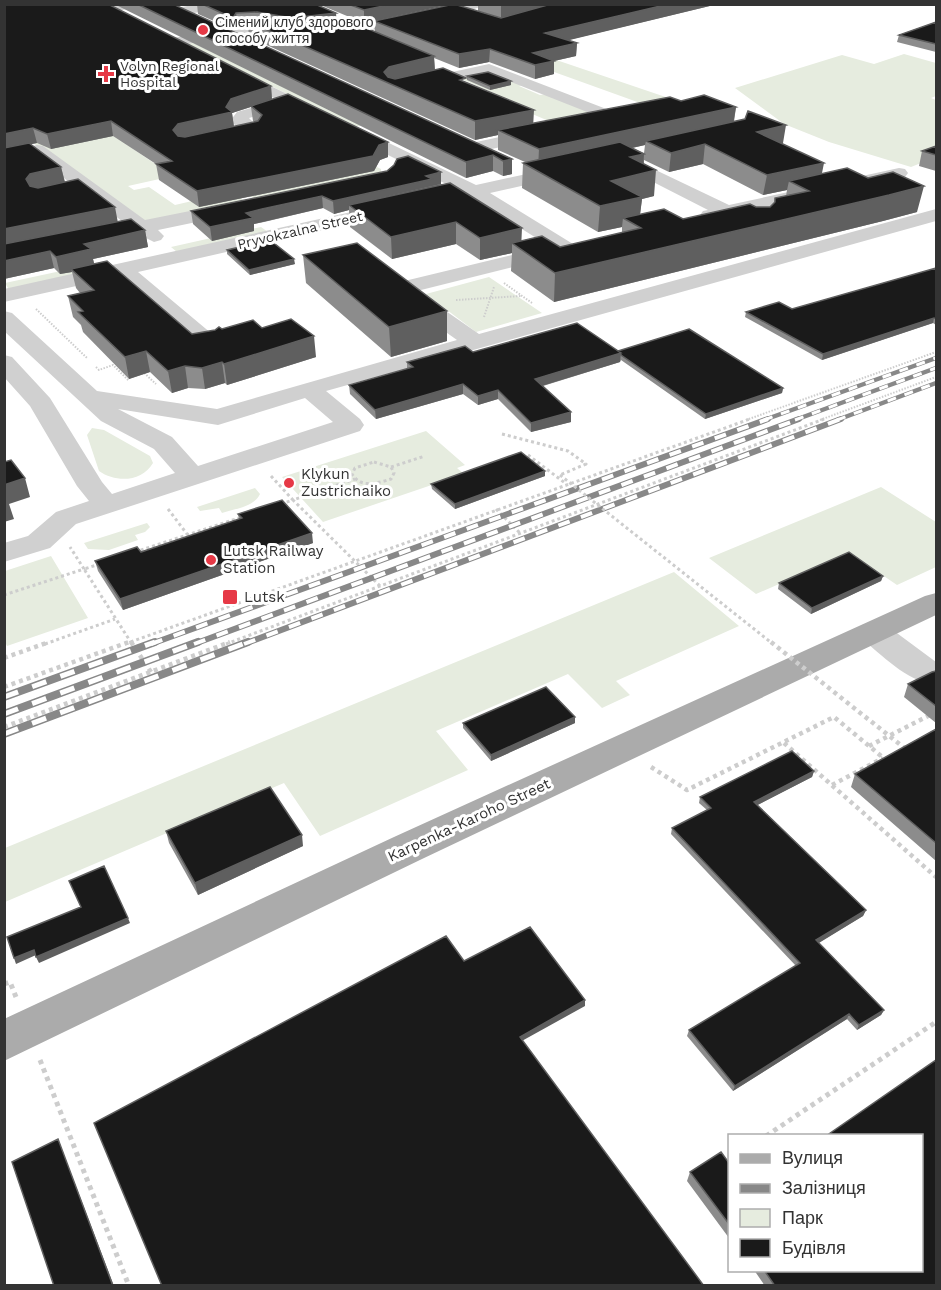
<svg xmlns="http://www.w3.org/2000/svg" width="941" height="1290" font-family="'Work Sans',sans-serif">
  <rect width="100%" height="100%" fill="#fff"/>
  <path fill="#e6ecdf" d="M 189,41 L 364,125 L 355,127 L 181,42 Z
    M 512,45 L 704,110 L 679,117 L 543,68 Z
    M 904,54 L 936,63 L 936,96 L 931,98 L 936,100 L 936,157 L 911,167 L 829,142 L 784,124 L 735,88 L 842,55 L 874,64 Z
    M 488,70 L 524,85 L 519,86 L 540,95 L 547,94 L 607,117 L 563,127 L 490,96 L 496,94 L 457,77 Z
    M 86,117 L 173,176 L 128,186 L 134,190 L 149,187 L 175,205 L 222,194 L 235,194 L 247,203 L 146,225 L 25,137 Z
    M 375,166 L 381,169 L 381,172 L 256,199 L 249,196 Z
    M 261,227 L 268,232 L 177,252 L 171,247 Z
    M 98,263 L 104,269 L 9,290 L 5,283 Z
    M 489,277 L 542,313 L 476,332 L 426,294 Z
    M 92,428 L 104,430 L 150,456 L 153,463 C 142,482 116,483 99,471 L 87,435 Z
    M 426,431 L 465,465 L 457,468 L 464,474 L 323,522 L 282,477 Z
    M 881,487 L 936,522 L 936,567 L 897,585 L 850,553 L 756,594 L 709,558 Z
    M 255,488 L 260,494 C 255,506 235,509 222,513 L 219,508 L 200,511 L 197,507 Z
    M 147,523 L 150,527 L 145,532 L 135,535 L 138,540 L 109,550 L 88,549 L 84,543 Z
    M 51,556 L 88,618 L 7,646 L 4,640 L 5,571 Z
    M 674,572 L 739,626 L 616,681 L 630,695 L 602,708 L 568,674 L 436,731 L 468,770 L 320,836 L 284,783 L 5,902 L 5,848 Z"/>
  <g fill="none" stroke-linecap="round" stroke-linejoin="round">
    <path stroke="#cdcdcd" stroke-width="2" stroke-dasharray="1.5 1.5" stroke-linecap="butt" d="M 504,283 L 532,303
      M 456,300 L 521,296
      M 36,309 L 87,358
      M 484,317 L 494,287
      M 96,367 L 99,370 L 113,365 L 129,381
      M 142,371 L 156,384
      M 746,420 L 936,352
      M 820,420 L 936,377"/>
    <path stroke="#cdcdcd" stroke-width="3" stroke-dasharray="3 3" stroke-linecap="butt" d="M 502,434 L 568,451 L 586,464 L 560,475
      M 528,455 L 565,483
      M 374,462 L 391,467 L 394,473 L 391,479 C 378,483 361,489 352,474 L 355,468 Z
      M 391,467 L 425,456
      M 271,476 L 293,500 L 355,479
      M 281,504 L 293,500 L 380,586
      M 168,509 L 187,534
      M 496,509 L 520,533
      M 135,552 L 242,517
      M 100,564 L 84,569 L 132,644
      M 4,595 L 84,569 L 70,547
      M 45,644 L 115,619
      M 125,644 L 750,419
      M 226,644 L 824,419"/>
    <path stroke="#cdcdcd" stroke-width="4.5" stroke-dasharray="4 4" stroke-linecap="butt" d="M 131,642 L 151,672
      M 4,658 L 49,642
      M 4,687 L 129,642
      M 4,727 L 230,642
      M 784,743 L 936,877
      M 869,746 L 936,712
      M 651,767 L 687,790 L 834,717 L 886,760
      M 832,785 L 883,758"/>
    <path stroke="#cdcdcd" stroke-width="5" stroke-dasharray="4.5 4.5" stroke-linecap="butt" d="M 4,984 L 10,982 L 16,997
      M 40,1060 L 129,1286
      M 766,1136 L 936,1022"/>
    <path fill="#d0d0d0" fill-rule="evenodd" d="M 137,4 C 129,10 106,15 99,8 L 104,4 Z
      M 198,4 L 230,4 L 224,8 L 176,16 L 170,12 L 171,9 Z
      M 464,4 L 489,4 L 471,10 L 493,17 L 495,20 L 488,24 L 451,13 L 450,10 L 451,7 Z
      M 419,14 L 424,15 L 426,18 L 424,21 L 300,42 L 281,40 L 257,33 L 173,46 L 166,42 L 173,38 L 258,25 L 282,32 L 300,34 Z
      M 489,64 L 622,115 L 624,118 L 616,123 L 610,121 L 488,73 L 416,89 L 408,84 L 411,81 Z
      M 231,67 L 476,185 L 568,165 L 574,166 L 577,170 L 574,174 L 490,193 L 573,244 L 576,248 L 573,252 L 417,291 L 479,334 L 936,209 L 936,221 L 326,391 L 360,419 L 364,425 L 360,431 L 76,524 L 50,548 L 4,562 L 4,543 L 28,536 L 56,512 L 89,501 L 77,486 L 30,406 L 4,377 L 4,355 L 12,357 L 50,398 L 102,482 L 112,494 L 175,473 L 154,449 L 101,421 L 4,331 L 4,311 L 12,313 L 97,391 L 217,409 L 457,340 L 392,294 L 389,289 L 392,284 L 549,246 L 471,197 L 456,197 L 454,193 L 456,189 L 290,106 L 249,118 L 261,130 L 259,134 L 220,143 L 214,142 L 212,138 L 214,134 L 239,128 L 230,121 L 237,112 L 278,100 L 226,74 L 224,71 ZM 305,398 L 333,422 L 198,466 L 172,437 L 118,409 L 218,425 Z
      M 542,128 L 550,133 L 548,137 L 473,153 L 467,152 L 464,148 L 467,144 Z
      M 37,145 L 43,146 L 145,220 L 235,202 L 242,204 L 245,208 L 242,212 L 235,214 L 158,230 L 164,236 L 161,240 L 154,242 L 138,234 L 97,242 L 90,240 L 87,236 L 90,232 L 126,224 L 34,156 L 4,162 L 4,152 Z
      M 620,153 L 729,205 L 899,168 L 905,169 L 908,173 L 905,177 L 899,178 L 744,213 L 746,216 L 743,220 C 734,222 731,218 723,218 C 716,217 711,221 703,219 L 700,215 L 703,211 L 708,210 L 614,162 L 611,158 L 614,154 Z
      M 392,203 L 399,205 L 402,209 L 399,213 L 138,272 L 218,339 L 222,344 L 218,349 L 210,351 L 202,349 L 117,277 L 4,302 L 4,289 Z
      M 874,621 L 886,625 L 936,662 L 936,682 C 914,688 881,654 862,639 L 858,632 L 862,625 Z"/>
    <path fill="#ababab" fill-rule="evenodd" d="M 936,593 L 936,615 L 422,859 L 4,1061 L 4,1019 L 394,837 L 925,596 Z"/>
    <defs>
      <path id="rail-far2" d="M 764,420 L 936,358
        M 795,420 L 936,368
        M 837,420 L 936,383"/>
      <path id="rail-far1" d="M 151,644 L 768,419
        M 194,644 L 799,419
        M 244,644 L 841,419"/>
      <path id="rail" d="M 4,697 L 155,642
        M 4,714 L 198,642
        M 4,734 L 248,642"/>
    </defs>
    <use href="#rail-far2" stroke="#888" stroke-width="4.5"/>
    <use href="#rail-far1" stroke="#888" stroke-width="6"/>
    <use href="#rail" stroke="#888" stroke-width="8"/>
    <use href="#rail-far2" stroke="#fff" stroke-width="3" stroke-dasharray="9" stroke-linecap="butt"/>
    <use href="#rail-far1" stroke="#fff" stroke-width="4" stroke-dasharray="12" stroke-linecap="butt"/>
    <use href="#rail" stroke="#fff" stroke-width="5" stroke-dasharray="15" stroke-linecap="butt"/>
    <path stroke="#cdcdcd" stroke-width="3" stroke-dasharray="3 3" stroke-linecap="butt" d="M 560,475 L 773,644"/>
    <path stroke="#cdcdcd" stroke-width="4.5" stroke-dasharray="4 4" stroke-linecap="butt" d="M 771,642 L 907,750"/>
  </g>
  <path fill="#8c8c8c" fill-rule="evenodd" d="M 4,4 L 271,86 L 272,100 L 388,157 L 380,160 L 374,171 L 199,207 L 159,180 L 156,164 L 113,136 L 51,149 L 37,143 L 30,144 L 61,167 L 65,182 L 118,222 L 145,230 L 148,247 L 93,259 L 94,264 L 192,334 L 222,329 L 262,328 L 316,357 L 227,385 L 225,383 L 205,389 L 188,388 L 172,393 L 150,372 L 129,379 L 83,332 L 81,325 L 73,317 L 68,296 L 80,293 L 76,288 L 72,272 L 60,274 L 54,268 L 4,279 ZM 251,107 L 253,121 L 254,122 L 234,127 L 232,113 Z
    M 114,4 L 173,4 L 512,159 L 512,174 L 503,176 L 493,171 L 466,178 Z
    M 197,4 L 315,4 L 336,23 L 375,32 L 374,21 L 501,18 L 478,11 L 478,4 L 718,4 L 568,40 L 577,43 L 576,56 L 554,61 L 554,74 L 535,79 L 489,62 L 459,68 L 434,58 L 435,70 L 466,82 L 533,124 L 681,101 L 736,107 L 734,122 L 783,143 L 782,144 L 822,173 L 917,212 L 883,221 L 554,302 L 511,271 L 512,253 L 480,260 L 456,244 L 392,259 L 350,227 L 349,210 L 334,214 L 323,208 L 264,222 L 254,224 L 254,231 L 212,241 L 193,224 L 191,211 L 441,172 L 441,184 L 521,241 L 560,247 L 622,233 L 622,227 L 598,232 L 522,188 L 523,163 L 525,162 L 498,150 L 498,135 L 475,140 L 249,37 L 248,25 L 238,26 L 234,30 L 198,14 ZM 645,145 L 644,153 L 632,148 ZM 644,160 L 669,172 L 703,164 L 763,195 L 787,190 L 786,196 L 775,198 L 774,203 L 770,207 L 756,207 L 683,219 L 640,214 L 642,199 L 654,196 L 644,164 Z
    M 318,4 L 451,4 L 364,23 Z
    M 936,22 L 936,52 L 897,42 L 899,35 Z
    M 467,76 L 511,81 L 511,85 L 490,90 L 467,80 Z
    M 936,146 L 936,171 L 919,166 L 922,151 Z
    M 227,250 L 295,264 L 250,275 L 227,254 Z
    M 303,255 L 447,311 L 447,341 L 391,357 L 306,283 Z
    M 936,268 L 936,325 L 933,323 L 822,360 L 745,317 L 746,312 L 792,309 Z
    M 618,351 L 783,388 L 782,393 L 705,419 L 621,360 L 620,362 L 543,386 L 571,422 L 531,432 L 498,399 L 478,405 L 463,394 L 376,419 L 350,394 L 349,385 L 407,369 L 407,362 L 473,352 Z
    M 545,471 L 545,476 L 455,509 L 432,489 L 431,484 Z
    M 238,514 L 313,543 L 123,610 L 98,571 L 95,561 L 141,552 L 239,519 Z
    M 883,576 L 881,581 L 811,614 L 778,589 L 779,583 Z
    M 936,671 L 936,723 L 904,697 L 908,684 Z
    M 575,717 L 575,723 L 491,761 L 463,728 L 463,723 Z
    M 936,729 L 936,861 L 851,787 L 855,774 Z
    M 814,771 L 812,777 L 757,805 L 866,910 L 863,916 L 818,943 L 884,1010 L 881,1015 L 857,1030 L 847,1019 L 733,1091 L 687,1036 L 689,1030 L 796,966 L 671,834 L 672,828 L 707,810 L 699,803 L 700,797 Z
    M 166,831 L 303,846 L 198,895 L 169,843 Z
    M 729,1163 L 729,1238 L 687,1181 L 690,1172 Z
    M 754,1270 L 921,1270 L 936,1286 L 765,1286 Z"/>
  <path fill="#5f5f5f" d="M 393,4 L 451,4 L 364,23 L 364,10 Z
    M 506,4 L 554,4 L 501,18 L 501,6 Z
    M 669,4 L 718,4 L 545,46 L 545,33 Z
    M 236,13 L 238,26 L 234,30 L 233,18 Z
    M 336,13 L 337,26 L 293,31 L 292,18 Z
    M 577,43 L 576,56 L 554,61 L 554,74 L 535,79 L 535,65 L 533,53 Z
    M 490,49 L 489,62 L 459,68 L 459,54 Z
    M 434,56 L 435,73 L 389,84 L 384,72 L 389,67 Z
    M 511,81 L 511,85 L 490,90 L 490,86 Z
    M 271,86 L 272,100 L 232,113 L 234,127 L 181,139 L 173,130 L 178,124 L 226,107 L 231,99 Z
    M 736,107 L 733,125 L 646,141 L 645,145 L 538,169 L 539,149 Z
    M 534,110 L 533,128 L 498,130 L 498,135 L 475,140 L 475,121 Z
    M 111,121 L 113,136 L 51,149 L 47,134 Z
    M 786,125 L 783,143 L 754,151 L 757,132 Z
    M 33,128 L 37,143 L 4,150 L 4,134 Z
    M 388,142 L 388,157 L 380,160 L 374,171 L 199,207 L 197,191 Z
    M 705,144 L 703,164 L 669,172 L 671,153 Z
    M 644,154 L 643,173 L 656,170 L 654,196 L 642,199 L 639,223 L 623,218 L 622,227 L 598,232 L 600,206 L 611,181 L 630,157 Z
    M 493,155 L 493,171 L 466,178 L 466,162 Z
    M 512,159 L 512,174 L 503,176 L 503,161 Z
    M 824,163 L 820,183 L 789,181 L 787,190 L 763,195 L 767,175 Z
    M 61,167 L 65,183 L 30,195 L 26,179 L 30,174 Z
    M 441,172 L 441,184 L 349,205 L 349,210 L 334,214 L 333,201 Z
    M 924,186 L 917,212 L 883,221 L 554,302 L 555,273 Z
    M 322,196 L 323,208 L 254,224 L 254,231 L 212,241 L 210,227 L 246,213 Z
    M 115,207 L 118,223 L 4,247 L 4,229 Z
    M 456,222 L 456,244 L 392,259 L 391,237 Z
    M 522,228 L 521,250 L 512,243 L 512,253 L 480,260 L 480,238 Z
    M 145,230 L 148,247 L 93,259 L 95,267 L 71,269 L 72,272 L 60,274 L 56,257 L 84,244 Z
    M 50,251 L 54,268 L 4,279 L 4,261 Z
    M 294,259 L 295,264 L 250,275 L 249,270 Z
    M 447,311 L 447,341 L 391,357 L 389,327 Z
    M 934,318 L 933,323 L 822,360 L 823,354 Z
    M 314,336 L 316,357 L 227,385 L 224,364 Z
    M 146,351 L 150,372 L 129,379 L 125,357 Z
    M 621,353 L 620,362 L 535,388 L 535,379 Z
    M 222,362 L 225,383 L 205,389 L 202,368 Z
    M 185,366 L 188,388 L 172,393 L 168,371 Z
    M 463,384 L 463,394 L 376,419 L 375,410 Z
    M 783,388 L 782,393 L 705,419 L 706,414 Z
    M 498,390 L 498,399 L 478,405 L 478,396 Z
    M 571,412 L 571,422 L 531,432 L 531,423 Z
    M 545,471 L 545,476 L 455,509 L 455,504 Z
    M 25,478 L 30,497 L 9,504 L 14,519 L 4,522 L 4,485 Z
    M 312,533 L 313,543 L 123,610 L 120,599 Z
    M 883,576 L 881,581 L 811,614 L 812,608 Z
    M 575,717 L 575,723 L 491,761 L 491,755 Z
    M 814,771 L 812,777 L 752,808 L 754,802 Z
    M 302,835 L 303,846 L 198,895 L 195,883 Z
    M 866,910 L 863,916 L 814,946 L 816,940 Z
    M 128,918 L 130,923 L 39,963 L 36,957 Z
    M 34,950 L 36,955 L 16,964 L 14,958 Z
    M 585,1000 L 585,1006 L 520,1042 L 520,1037 Z
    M 884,1010 L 881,1015 L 857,1030 L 859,1025 Z
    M 849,1014 L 847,1019 L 733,1091 L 735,1086 Z
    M 58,1139 L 61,1147 L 114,1286 L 113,1286 Z"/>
  <path fill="#1a1a1a" stroke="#5f5f5f" stroke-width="1.5" d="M 4,4 L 108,4 L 271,86 L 231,99 L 226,107 L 232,112 L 178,124 L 173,130 L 178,136 L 185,137 L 258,121 L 262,115 L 251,106 L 288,94 L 388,142 L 379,145 L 373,156 L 197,191 L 156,164 L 172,161 L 111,121 L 47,134 L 33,128 L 4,134 Z
    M 137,4 L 173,4 L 512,159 L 503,161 L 493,155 L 466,162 Z
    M 202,4 L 315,4 L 336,13 L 292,18 L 257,12 L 236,13 L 233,18 Z
    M 348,4 L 393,4 L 364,10 Z
    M 454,4 L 501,18 L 551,4 L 669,4 L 545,33 L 577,43 L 533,53 L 554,61 L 535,65 L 490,49 L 459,54 L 374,21 Z
    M 247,21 L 292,27 L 349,21 L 434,56 L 389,67 L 384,72 L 388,77 L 395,79 L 443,68 L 466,78 L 460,80 L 534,110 L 475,121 Z
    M 936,22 L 936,44 L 899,35 Z
    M 488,72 L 511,81 L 490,86 L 467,76 Z
    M 704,95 L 736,107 L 539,149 L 498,130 L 670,97 L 681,101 Z
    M 748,111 L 786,125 L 757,132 L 824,163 L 767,175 L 705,144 L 671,153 L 646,141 L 745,119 Z
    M 620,142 L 644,154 L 630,157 L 656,170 L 611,181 L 642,197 L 600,206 L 523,163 Z
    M 29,143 L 61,167 L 30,174 L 26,179 L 30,186 L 38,188 L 78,179 L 115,207 L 4,229 L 4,148 Z
    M 936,146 L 936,155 L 922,151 Z
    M 408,156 L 441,172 L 426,176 L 432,179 L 333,201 L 322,196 L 262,209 L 246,213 L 253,218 L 210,227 L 191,211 L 387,171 L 394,165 L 397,159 Z
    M 847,168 L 868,178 L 893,172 L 924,186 L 889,195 L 555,273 L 512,243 L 542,236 L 560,247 L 641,228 L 623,218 L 664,209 L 683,219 L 750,204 L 756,207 L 770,207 L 775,202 L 775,198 L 809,191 L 789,181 Z
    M 450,183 L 522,228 L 480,238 L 456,222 L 391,237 L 349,205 Z
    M 131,219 L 145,230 L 84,244 L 91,249 L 56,257 L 50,251 L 4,261 L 4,244 Z
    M 270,240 L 294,259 L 249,270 L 227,250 Z
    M 357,243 L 447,311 L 389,327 L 303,255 Z
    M 107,261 L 192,334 L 215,330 L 219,327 L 222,329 L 253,320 L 262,328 L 291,319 L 314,336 L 224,364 L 222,362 L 202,368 L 185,366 L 168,371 L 146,351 L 125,357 L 78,312 L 83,311 L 68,296 L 94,290 L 71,269 Z
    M 936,268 L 936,319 L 934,318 L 823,354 L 746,312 L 779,302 L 792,309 Z
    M 577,323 L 621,353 L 535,379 L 571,412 L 531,423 L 498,390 L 478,396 L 463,384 L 375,410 L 349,385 L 413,367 L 407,362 L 465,346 L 473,352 Z
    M 689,329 L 783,388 L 706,414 L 621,355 L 621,353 L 618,351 Z
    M 521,452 L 545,471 L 455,504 L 431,484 Z
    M 11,460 L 25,478 L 4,485 L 4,462 Z
    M 282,500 L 312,533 L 120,599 L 95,561 L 137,547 L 141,552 L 242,518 L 238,514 Z
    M 849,552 L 883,576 L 812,608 L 779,583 Z
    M 936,671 L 936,706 L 908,684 L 932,672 Z
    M 546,687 L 575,717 L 491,755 L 463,723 Z
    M 936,729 L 936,843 L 855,774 Z
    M 792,751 L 814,771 L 754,802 L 866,910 L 816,940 L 884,1010 L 859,1025 L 849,1014 L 735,1086 L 689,1030 L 800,963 L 672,828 L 711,808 L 700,797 Z
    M 270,787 L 302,835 L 195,883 L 166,831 Z
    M 104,866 L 128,918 L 36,957 L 34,950 L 14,958 L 7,937 L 81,907 L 69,881 Z
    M 530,927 L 585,1000 L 520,1037 L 704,1286 L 162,1286 L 94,1123 L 446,936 L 464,961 Z
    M 936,1060 L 936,1286 L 775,1286 L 764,1270 L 921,1270 L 921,1136 L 826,1136 Z
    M 58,1139 L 113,1286 L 54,1286 L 12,1162 Z
    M 721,1152 L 729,1163 L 729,1224 L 690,1172 Z"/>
  <g fill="#e63946" stroke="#fff" stroke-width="2">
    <circle cx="203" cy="30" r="6"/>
    <path d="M103 65h6v6h6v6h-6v6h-6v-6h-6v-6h6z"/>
    <circle cx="289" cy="483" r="6"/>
    <circle cx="211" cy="560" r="6"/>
    <rect x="222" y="589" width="16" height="16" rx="3"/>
  </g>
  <g text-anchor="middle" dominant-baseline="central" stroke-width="6" stroke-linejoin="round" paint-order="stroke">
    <g font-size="14" fill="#333" stroke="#fff" text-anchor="start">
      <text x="215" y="22">Сімений клуб здорового<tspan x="215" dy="16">способу життя</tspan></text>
      <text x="120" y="66">Volyn Regional<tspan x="120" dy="16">Hospital</tspan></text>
    </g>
    <g font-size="14" fill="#333" stroke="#fff">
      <text transform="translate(300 230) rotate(-13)">Pryvokzalna Street</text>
    </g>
    <g font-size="15" fill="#333" stroke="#fff" text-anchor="start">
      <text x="301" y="474">Klykun<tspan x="301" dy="17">Zustrichaiko</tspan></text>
      <text x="223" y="551">Lutsk Railway<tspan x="223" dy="17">Station</tspan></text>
      <text x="244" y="597">Lutsk</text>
    </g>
    <g font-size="15" fill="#333" stroke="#fff">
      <text transform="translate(469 820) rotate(-25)">Karpenka-Karoho Street</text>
    </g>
  </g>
  <rect width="941" height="1290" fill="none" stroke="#333333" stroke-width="12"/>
  <rect x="728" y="1134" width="195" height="138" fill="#ffffff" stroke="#adadad" stroke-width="1.5"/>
  <rect x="740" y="1154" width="30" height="9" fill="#ababab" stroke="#adadad" stroke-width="1.5"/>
  <text x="782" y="1164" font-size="18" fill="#333333">Вулиця</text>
  <rect x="740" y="1184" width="30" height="9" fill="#888888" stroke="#adadad" stroke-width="1.5"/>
  <text x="782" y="1194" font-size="18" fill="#333333">Залізниця</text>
  <rect x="740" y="1209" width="30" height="18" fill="#e6ecdf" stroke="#adadad" stroke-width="1.5"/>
  <text x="782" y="1224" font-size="18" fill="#333333">Парк</text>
  <rect x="740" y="1239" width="30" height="18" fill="#1a1a1a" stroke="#adadad" stroke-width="1.5"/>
  <text x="782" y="1254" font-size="18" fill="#333333">Будівля</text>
</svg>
